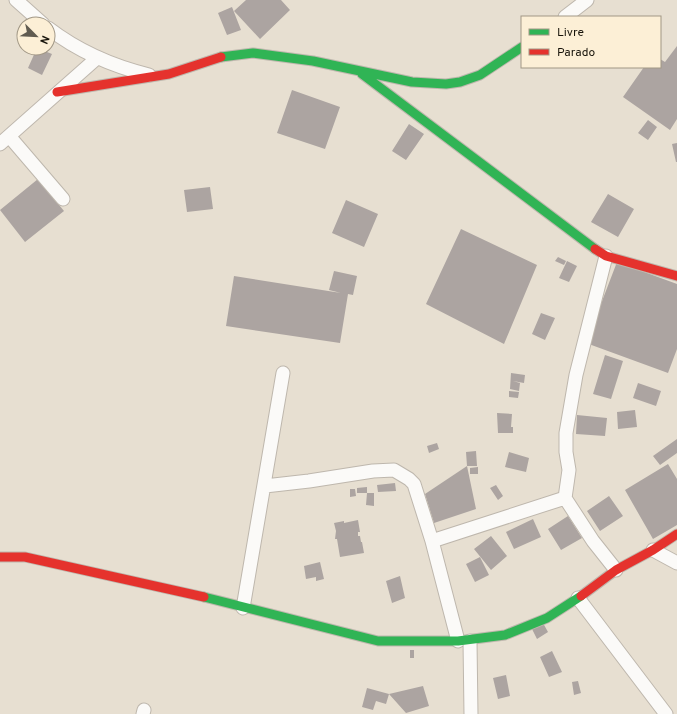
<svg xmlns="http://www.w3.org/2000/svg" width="677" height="714" font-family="Overpass,sans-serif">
  <rect width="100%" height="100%" fill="#e7dfd1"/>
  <path fill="#aca4a1" d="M 246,0 L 281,0 L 290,10 L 260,39 L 234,11 Z
    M 232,7 L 241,30 L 227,35 L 218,13 Z
    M 677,46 L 677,119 L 670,130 L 623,97 L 644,67 L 660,67 L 660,59 L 665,62 Z
    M 37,48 L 52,54 L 42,75 L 28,68 Z
    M 292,90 L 340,107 L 325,149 L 277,133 Z
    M 648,120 L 657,127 L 648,140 L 638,133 Z
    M 409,124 L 424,134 L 406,160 L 392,151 Z
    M 677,143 L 677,162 L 676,162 L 672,144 Z
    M 38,179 L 64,211 L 25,242 L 0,210 Z
    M 210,187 L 213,209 L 187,212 L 184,190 Z
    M 608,194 L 634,209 L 618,237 L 591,222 Z
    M 346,200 L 378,214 L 364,247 L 332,233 Z
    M 461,229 L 537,265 L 504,344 L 426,304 Z
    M 558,257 L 566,261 L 564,265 L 555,261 Z
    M 567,261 L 577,266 L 569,282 L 559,278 Z
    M 617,262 L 677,284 L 677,349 L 668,373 L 586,343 Z
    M 334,271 L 357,276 L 353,295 L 348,294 L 340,343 L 226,326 L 234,276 L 341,293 L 329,290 Z
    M 541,313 L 555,318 L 545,340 L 532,334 Z
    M 605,355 L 623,361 L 611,399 L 593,394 Z
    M 511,373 L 525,375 L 524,383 L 513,381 L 520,383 L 519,391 L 510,389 Z
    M 638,383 L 661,391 L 656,406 L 633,398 Z
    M 509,391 L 519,392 L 518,398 L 509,397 Z
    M 635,410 L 637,427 L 618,429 L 617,412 Z
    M 497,413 L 512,414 L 511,427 L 513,427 L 513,433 L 498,433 Z
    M 577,415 L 607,418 L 605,436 L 576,434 Z
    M 677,439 L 677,453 L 660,465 L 653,456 Z
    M 437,443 L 439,449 L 429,453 L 427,446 Z
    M 476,451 L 477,466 L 467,466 L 466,452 Z
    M 509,452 L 529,458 L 526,472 L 505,467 Z
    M 668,464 L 677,479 L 677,525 L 653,539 L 625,490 Z
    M 467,466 L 476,509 L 434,523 L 425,494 Z
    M 478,467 L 478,474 L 470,474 L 470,468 Z
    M 395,483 L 396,491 L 378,492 L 377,485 Z
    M 496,485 L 503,496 L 498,500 L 490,488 Z
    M 367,487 L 367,493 L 357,493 L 357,488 Z
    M 350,489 L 355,489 L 356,496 L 350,497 Z
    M 367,493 L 374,493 L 374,506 L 366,505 Z
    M 609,496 L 623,516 L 600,531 L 587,511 Z
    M 568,516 L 582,538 L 561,550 L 548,529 Z
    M 533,519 L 541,537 L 514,549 L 506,532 Z
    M 358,520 L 360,532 L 358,532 L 358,536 L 360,536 L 361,542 L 362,542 L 364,553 L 340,557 L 337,539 L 335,539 L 336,531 L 334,523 L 344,521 L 344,523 Z
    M 491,536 L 507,556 L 491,570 L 474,549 Z
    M 480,557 L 489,575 L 475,582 L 466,564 Z
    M 320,562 L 324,579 L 316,581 L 316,577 L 306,579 L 304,566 Z
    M 400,576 L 405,598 L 392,603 L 386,581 Z
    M 543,623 L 548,632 L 537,639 L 532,629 Z
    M 410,650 L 414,650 L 414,658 L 410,658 Z
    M 552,651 L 562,672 L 549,677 L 540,657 Z
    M 506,675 L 510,696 L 498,699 L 493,678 Z
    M 578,681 L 581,693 L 574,695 L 572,682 Z
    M 423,686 L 429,706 L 406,713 L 389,694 Z
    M 367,688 L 389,694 L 386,704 L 376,701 L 373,710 L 362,707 Z"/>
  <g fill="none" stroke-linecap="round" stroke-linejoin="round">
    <defs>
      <path id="street" d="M 16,0 L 43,24
        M 565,17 L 587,0
        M 48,28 C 78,51 112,66 149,75
        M 9,136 L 63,199
        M 0,144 L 97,58
        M 606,256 L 576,375 L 566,433 L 566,452 L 569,470 L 565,498 L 593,541 L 616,570
        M 265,486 L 309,481 L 373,471 L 394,470 L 409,479 L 414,484 L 432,541 L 458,641
        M 432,541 L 565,498
        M 653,550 L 677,563
        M 578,598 L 666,714
        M 243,608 L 283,373
        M 470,641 L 471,714
        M 143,714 L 144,710"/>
      <path id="fast" d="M 221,57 L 253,53 L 313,61 L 412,82 L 446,84 L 460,82 L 480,75 L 522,47
        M 362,74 L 595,249
        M 204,597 L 378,641 L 458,641 L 505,635 L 547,618 L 581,596"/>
      <path id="jam" d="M 57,92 L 169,74 L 221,57
        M 595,249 L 606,256 L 677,276
        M 0,557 L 25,557 L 204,597
        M 581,596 L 616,570 L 653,550 L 677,534"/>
    </defs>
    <use href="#street" stroke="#beb7ad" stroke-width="15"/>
    <use href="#fast" stroke="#beb7ad" stroke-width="11"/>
    <use href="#jam" stroke="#beb7ad" stroke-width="11"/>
    <use href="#street" stroke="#fbfaf8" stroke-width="13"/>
    <use href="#fast" stroke="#30b455" stroke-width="9"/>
    <use href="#jam" stroke="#e5322d" stroke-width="9"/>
  </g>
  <rect x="521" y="16" width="140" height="52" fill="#fcefd6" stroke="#a19785"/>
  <rect x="529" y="29" width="20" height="6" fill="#30b455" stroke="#a19785"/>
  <text x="557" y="36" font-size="12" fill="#18140b">Livre</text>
  <rect x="529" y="49" width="20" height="6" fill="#e5322d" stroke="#a19785"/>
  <text x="557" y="56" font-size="12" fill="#18140b">Parado</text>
  <g transform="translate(36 36) rotate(114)"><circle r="19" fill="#fcefd6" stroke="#a19785"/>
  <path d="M0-3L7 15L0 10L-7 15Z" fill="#605b50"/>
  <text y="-6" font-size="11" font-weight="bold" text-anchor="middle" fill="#18140b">N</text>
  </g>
</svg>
